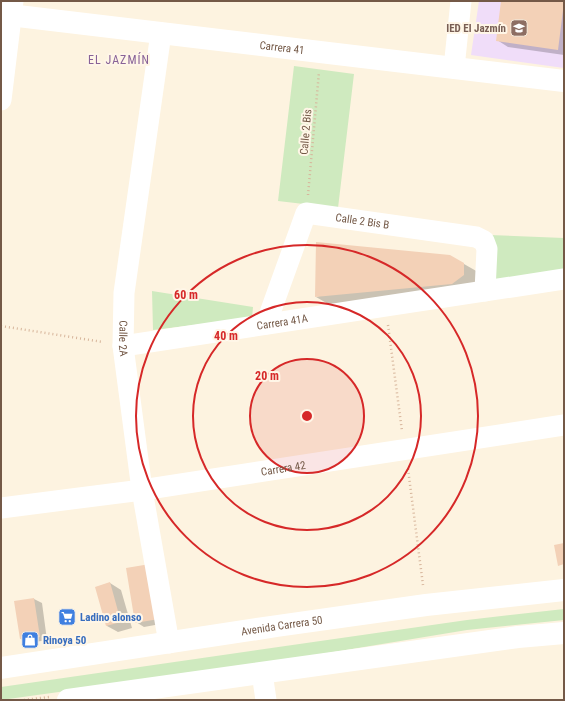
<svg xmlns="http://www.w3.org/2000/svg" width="565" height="701" font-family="'Roboto Condensed',sans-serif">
  <rect width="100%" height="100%" fill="#fdf3e0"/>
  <path fill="#f0ddf9" d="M 479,1 L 564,1 L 564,68 L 471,55 Z"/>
  <path fill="#cfeabf" d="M 294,66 L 354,74 L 338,208 L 278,201 Z
    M 489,235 L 564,238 L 564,273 L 493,284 Z
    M 152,291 L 253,307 L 252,318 L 153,330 Z
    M 564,609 L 564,620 L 467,630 L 261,664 L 1,700 L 1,687 L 467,620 Z"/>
  <path fill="#0003" d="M 502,1 L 547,1 L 564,3 L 564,55 L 508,47 L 497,40 Z
    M 450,256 L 478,272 L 478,283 L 330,305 L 316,297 Z
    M 127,568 L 166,623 L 144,627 L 136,622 Z
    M 110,583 L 121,590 L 132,628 L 118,632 L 107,626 Z
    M 34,599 L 42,603 L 47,640 L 29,643 L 21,639 Z"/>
  <path fill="#f3d1b7" d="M 501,1 L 554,1 L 564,2 L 558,50 L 496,41 Z
    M 316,242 L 450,255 L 464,263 L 464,275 L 452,284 L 315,297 Z
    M 564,543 L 564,564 L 558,566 L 554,545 Z
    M 150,564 L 159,619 L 135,623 L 126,568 Z
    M 110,582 L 121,622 L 106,626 L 95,587 Z
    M 34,598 L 40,637 L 20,639 L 14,601 Z"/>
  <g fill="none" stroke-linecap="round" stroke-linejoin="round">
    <path stroke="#d7b59b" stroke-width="2.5" stroke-dasharray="1 3" stroke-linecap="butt" d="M 308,195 L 319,72
      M 388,325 L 402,431
      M 1,326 L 103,342
      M 408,469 L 423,585
      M 24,700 L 49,697"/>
    <g stroke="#fff" stroke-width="21">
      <path id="s1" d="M 161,33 L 124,293 L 123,346 L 142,490 L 169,643"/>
      <path d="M 454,68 L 461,1"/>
      <path d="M 1,100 L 13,1"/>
      <path id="s2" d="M 266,324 L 306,213 L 476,237 L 484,241 L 487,249 L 485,291"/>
      <path id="s3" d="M 123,346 L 564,279"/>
      <path id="s4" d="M 1,508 L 142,490 L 564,425"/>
      <path d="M 262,673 L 266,700"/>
    </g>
    <path stroke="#fff" stroke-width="22" id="s5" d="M 1,14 L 564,81"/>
    <g stroke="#fff" stroke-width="22">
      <path id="s6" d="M 1,668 L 277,626 L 426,605 L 564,590"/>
      <path d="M 68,700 L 518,637 L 564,633"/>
    </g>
  </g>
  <circle cx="307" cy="416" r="57" fill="#d62828" fill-opacity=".12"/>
  <g fill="none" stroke="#d62828" stroke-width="2">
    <circle cx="307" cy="416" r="57"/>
    <circle cx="307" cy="416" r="114"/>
    <circle cx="307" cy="416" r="171"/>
  </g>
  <defs>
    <symbol id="school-square" viewBox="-11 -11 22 22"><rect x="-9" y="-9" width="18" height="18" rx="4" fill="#8d6e63" stroke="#fff6e7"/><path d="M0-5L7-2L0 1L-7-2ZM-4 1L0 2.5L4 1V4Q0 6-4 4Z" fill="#fff"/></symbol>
    <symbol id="supermarket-square" viewBox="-11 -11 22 22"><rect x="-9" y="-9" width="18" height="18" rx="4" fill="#3f7fe0" stroke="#fff6e7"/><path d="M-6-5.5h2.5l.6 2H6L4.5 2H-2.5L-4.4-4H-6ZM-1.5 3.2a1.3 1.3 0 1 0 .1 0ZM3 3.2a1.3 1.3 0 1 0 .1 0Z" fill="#fff"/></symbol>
    <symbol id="shop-square" viewBox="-11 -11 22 22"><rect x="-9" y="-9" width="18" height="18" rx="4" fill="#3f7fe0" stroke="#fff6e7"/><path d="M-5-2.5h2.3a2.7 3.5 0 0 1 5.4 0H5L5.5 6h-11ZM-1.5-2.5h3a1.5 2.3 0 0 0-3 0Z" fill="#fff"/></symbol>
  </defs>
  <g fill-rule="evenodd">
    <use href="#school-square" x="509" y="18" width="20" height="20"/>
    <use href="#supermarket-square" x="57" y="607" width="20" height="20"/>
    <use href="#shop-square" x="20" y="630" width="20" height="20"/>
  </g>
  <g text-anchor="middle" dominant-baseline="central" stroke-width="4" stroke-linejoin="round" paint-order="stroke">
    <g font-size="11" font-weight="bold" fill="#785e54" stroke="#fff6e7" text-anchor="end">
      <text x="506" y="28">IED El Jazmín</text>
    </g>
    <g font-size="11" fill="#745947" stroke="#fff6e7">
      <text stroke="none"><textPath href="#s5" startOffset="283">Carrera 41</textPath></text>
      <text transform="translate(306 132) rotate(-85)">Calle 2 Bis</text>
      <text stroke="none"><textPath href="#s2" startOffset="175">Calle 2 Bis B</textPath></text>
      <text stroke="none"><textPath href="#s3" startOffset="161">Carrera 41A</textPath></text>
      <text stroke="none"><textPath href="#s1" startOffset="308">Calle 2A</textPath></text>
      <text stroke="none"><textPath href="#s4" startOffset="285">Carrera 42</textPath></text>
      <text stroke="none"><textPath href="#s6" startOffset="284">Avenida Carrera 50</textPath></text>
    </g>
    <g font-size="11" font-weight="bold" fill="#366cbe" stroke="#fff6e7" text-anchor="start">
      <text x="80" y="617">Ladino alonso</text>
      <text x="43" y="640">Rinoya 50</text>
    </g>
    <g font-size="12" letter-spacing="1" fill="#886298" stroke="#fff6e7">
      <text x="119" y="60">EL JAZMÍN</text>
    </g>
  </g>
  <circle cx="307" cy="416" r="6" fill="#d62828" stroke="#fff6e7" stroke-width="2"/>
  <g font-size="12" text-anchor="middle" font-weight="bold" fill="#d62828" stroke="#fff6e7" stroke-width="4" stroke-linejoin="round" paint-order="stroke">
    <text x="186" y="299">60 m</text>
    <text x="226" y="340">40 m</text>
    <text x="267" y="380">20 m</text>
  </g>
  <rect width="565" height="701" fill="none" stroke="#745947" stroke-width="4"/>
</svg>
